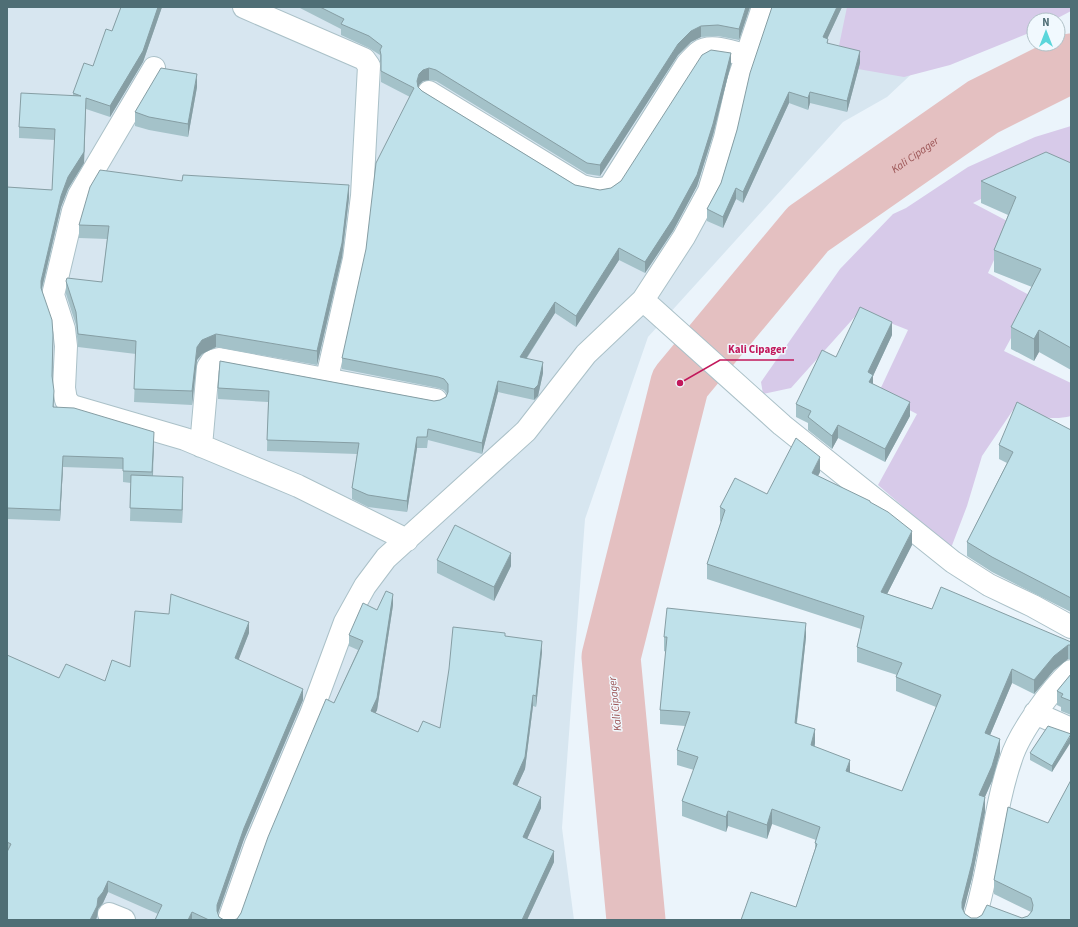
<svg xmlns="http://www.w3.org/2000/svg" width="1078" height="927" font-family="'Source Sans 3',sans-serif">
  <rect width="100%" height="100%" fill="#ebf4fb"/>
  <path fill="#d7e6f0" d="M 7,7 L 983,7 L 887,97 L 843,122 L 648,337 L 585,519 L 562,828 L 574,920 L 7,920 Z"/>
  <path fill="#d7cae9" d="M 847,7 L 1071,7 L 1071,11 L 1054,20 L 1034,20 L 1034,31 L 950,65 L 904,77 L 835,65 Z
    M 1071,126 L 1071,175 L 1048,165 L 973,203 L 1011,223 L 988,273 L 1033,297 L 1004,351 L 1071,383 L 1071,416 C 1046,422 1037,413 1013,410 L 982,456 L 967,506 L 951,548 L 878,485 L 917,414 L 878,394 L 908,330 L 860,311 L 791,388 L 763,394 L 761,382 L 840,269 L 893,214 L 906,208 L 968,167 L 1035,137 Z"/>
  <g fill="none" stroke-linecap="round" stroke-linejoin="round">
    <path stroke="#e4c0c1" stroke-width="59" id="s1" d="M 636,920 L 611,657 L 680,383 L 808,229 L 983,107 L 1071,63"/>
    <defs>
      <path id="street" d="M 244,7 L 364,59 L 369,66 L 362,196 L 354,259 L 327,378
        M 154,68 L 79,195 L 73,211 L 53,295 L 64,329 L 66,346 L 64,388 L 66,400 L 72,406 L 185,439 L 298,486 L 407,540
        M 429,92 L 582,186 C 593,189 600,191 610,186 L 687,64 C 691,60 695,55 699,52 C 711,43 734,53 746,55
        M 643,300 L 782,425 L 953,562 L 989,585 L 1033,606 L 1071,627
        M 201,446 L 208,367 L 212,361 L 219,359 L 436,400
        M 1035,713 L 1071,729
        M 109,914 L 124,920
        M 229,920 L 256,844 L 311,714 L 345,622 L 365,586 L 386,558 L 526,431 L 586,354 L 643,300 L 684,237 L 709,191 L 725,138 L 738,81 L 763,7
        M 974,920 C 991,868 993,811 1011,759 C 1019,733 1051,689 1071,671"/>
    </defs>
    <use href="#street" stroke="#abc1c8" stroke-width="24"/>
    <use href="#street" stroke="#fff" stroke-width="22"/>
  </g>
  <path fill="#a4c2c9" d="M 121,7 L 162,7 L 143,62 L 110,117 L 86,109 L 84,163 L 68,189 L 61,207 L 42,289 L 53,346 L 52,379 L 54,408 L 154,443 L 153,476 L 183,491 L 182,523 L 130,521 L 131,483 L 123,482 L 123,469 L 63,467 L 60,521 L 7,519 L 7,521 L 7,187 L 52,190 L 55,140 L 19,138 L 19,127 L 73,96 L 73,93 L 93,66 L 112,31 Z
    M 298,7 L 750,7 L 739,40 L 718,36 L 701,37 L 691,42 L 678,55 L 600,176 L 587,174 L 436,81 L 429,80 L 423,81 L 419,85 L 418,87 L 422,91 L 575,185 L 600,190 L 611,188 L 621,181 L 731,64 L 713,135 L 697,186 L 673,231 L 645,273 L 619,260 L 576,327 L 555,313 L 527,358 L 543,373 L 538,396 L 534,400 L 498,392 L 482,454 L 428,440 L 427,448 L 417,448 L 407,512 L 368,507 L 352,499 L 352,488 L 357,454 L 267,451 L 268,402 L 218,399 L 218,388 L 220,361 L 434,401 L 440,400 L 446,397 L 447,394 L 444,390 L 438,388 L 342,369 L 342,358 L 410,97 L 381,82 L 381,65 L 380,61 L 380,55 L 369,48 L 341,35 L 341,29 Z
    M 772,7 L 842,7 L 827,39 L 828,44 L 860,63 L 847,112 L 810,103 L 808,110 L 789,103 L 743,203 L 736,199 L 723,228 L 707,221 L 707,209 L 721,183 L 737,130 Z
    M 197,87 L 188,137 L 149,130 L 135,126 L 135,112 Z
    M 1071,163 L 1071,370 L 1039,352 L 1034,361 L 1011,349 L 1011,327 L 1032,287 L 994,272 L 994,250 L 1008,215 L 981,203 L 981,181 Z
    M 182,181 L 349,198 L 342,257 L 317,365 L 216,347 L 202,354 L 197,360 L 192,405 L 134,402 L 136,354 L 78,347 L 76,325 L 66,294 L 66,281 L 102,282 L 107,239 L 79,238 L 79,225 Z
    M 892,335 L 873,376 L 873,384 L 910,416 L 885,462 L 838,438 L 832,449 L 808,430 L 808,423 L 796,417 L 796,404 L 836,357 Z
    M 1071,430 L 1071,612 L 992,572 L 967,556 L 967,542 L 1007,463 L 999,459 L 999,445 Z
    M 820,472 L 818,476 L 870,502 L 912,545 L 887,594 L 932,609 L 1071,642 L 1071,659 L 1068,659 L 1054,670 L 1034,694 L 1012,683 L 990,735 L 1000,753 L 992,781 L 985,797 L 985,812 L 972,878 L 963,911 L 965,914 L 971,918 L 1022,918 L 1028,916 L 1031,912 L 994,894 L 994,880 L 1008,807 L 1071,920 L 741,920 L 796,907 L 815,849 L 815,843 L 816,840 L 772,824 L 767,839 L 728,826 L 726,832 L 682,816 L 682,801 L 694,770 L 677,765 L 677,750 L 685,726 L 660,724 L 660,710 L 666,652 L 664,651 L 664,637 L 806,637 L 797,723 L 815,743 L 815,747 L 850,772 L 902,791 L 936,707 L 896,691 L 896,677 L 897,675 L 857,662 L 857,647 L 861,629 L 707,579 L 707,564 L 721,522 L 720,521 L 720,507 L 767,494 Z
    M 437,560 L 511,566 L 494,601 L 437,573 Z
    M 393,605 L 377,710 L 375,713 L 418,732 L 440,728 L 505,636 L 542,652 L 536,707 L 533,706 L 525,769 L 517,786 L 541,808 L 527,839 L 554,862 L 527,920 L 233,920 L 237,919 L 241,913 L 334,703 L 358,650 L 349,646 L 349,635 L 377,610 Z
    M 249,633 L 238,660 L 303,700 L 244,839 L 218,914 L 219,917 L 224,920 L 155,920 L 158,914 L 108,892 L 103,903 L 98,909 L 97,917 L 7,920 L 7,655 L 59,678 L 105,681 L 130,667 Z
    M 1071,674 L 1071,715 L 1061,711 L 1061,707 L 1057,705 L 1057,691 Z
    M 1071,734 L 1052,772 L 1030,760 L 1030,753 Z"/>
  <path fill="#869ea4" d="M 158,7 L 162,7 L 143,62 L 110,117 L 110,106 Z
    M 746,7 L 750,7 L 739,40 L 739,29 Z
    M 837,7 L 842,7 L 823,48 L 823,37 Z
    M 701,26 L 701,37 L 691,42 L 678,55 L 600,176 L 600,165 L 678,44 L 691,31 Z
    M 860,51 L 860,63 L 847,112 L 847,101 Z
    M 731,53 L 731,64 L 713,135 L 697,186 L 673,231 L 645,273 L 645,262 Z
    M 429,68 L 429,80 L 423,81 L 419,85 L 417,92 L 417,81 L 419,74 L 423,70 Z
    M 197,74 L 197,87 L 188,137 L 188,124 Z
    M 789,92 L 789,103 L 743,203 L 743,192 Z
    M 810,92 L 810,103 L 808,110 L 808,98 Z
    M 86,98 L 84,163 L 68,189 L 61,207 L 41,292 L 41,281 L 61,196 L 68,177 Z
    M 349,185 L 349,198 L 342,257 L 317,365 L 317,351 Z
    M 736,188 L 736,199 L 723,228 L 723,217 Z
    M 619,248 L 619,260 L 576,327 L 576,316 Z
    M 555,302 L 555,313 L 520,368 L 520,357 Z
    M 892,322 L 892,335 L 873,376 L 873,388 L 869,383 L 868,372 Z
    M 1039,330 L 1039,352 L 1034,361 L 1034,339 Z
    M 216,334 L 216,347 L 202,354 L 197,360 L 192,405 L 192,391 L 197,347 L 202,340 Z
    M 53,335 L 53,346 L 52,387 L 52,376 Z
    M 543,362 L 543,373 L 538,396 L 534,400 L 534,389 Z
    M 498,381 L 498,392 L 482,454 L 482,443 Z
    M 910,402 L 910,416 L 885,462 L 885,449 Z
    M 838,425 L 838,438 L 832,449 L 832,436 Z
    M 154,432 L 154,443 L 152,483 L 152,472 Z
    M 417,437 L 417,448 L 407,512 L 407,501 Z
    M 63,456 L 63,467 L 60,521 L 60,510 Z
    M 820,457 L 820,472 L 812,488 L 812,473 Z
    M 183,477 L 183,491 L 182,523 L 182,510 Z
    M 912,531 L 912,545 L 881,606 L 881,592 Z
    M 511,553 L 511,566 L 494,601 L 494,587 Z
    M 393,594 L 393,605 L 377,710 L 371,723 L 371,711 Z
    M 249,622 L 249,633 L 235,669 L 235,658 Z
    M 806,623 L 806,637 L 795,737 L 795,723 Z
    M 542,641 L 542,652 L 536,707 L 536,696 Z
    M 1068,645 L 1068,659 L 1054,670 L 1034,694 L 1034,680 L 1054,656 Z
    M 1012,669 L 1012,683 L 985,747 L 985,733 Z
    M 303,689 L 303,700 L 244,839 L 217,916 L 217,905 L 244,828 Z
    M 533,695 L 533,706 L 525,769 L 513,795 L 513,784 Z
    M 815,729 L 815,743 L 811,759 L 811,745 Z
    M 1071,735 L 1071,742 L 1052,772 L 1052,766 Z
    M 1000,739 L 1000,753 L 992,781 L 979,810 L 979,795 Z
    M 850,760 L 850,775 L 846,771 Z
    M 541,797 L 541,808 L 523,848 L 523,837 Z
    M 985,797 L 985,812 L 972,878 L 962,917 L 962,902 Z
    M 772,809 L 772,824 L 767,839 L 767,825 Z
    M 728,811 L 728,826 L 726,832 L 726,817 Z
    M 554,851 L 554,862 L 527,920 L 522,920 Z
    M 108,881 L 108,892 L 103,903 L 98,909 L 97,917 L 96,920 L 90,920 L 98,898 Z
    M 192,912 L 192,920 L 188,920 Z"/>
  <path fill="#bfe1ea" stroke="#869ea4" d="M 121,7 L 158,7 L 143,51 L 110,106 L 86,98 L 84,152 L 68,177 L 61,196 L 41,281 L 41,288 L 52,320 L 53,335 L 52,376 L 54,391 L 53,407 L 74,408 L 154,432 L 152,472 L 123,471 L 123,458 L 63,456 L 60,510 L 7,508 L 7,510 L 7,187 L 52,190 L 55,129 L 19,127 L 21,93 L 81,96 L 73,93 L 84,63 L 93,66 L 106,29 L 112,31 Z
    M 320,7 L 746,7 L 739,29 L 718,25 L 701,26 L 691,31 L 678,44 L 600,165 L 587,163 L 436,70 L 429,68 L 423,70 L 419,74 L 417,81 L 418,87 L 422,91 L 575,185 L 600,190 L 611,188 L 621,181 L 702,55 L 711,50 L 731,53 L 713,124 L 697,175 L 673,219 L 645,262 L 619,248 L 576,316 L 555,302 L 520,357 L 543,362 L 538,385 L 534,389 L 498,381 L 482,443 L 428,429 L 427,437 L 417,437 L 407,501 L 368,495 L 352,488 L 359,443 L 267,440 L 269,391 L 218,388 L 220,361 L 434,401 L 440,400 L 446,397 L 448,392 L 448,384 L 444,379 L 438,377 L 342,358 L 366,249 L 376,163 L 414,88 L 381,71 L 381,55 L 380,50 L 382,46 L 369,36 L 341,24 L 344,19 Z
    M 772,7 L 837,7 L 823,37 L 828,39 L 827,43 L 860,51 L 847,101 L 810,92 L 808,98 L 789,92 L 743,192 L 736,188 L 723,217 L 707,209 L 721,183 L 737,130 L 750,73 Z
    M 161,68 L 197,74 L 188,124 L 149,117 L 135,112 Z
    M 1046,152 L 1071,163 L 1071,348 L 1039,330 L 1034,339 L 1011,327 L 1041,269 L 994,250 L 1016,197 L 981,181 Z
    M 100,170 L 182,181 L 183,175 L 349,185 L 342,243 L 317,351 L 216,334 L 202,340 L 197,347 L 192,391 L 134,389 L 136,341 L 78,334 L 76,312 L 66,281 L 67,278 L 102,282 L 109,226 L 79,225 L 90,187 Z
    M 860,307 L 892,322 L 868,372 L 873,375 L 869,382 L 910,402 L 885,449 L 838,425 L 832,436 L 808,417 L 811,411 L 796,404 L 822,350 L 836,357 Z
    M 1017,402 L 1071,430 L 1071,598 L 992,557 L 967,542 L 1013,452 L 999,445 Z
    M 796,438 L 820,457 L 812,473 L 870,501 L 870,502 L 888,512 L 912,531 L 881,592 L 932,609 L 941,587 L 1071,642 L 1071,645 L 1068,645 L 1054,656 L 1034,680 L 1012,669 L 985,733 L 1000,739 L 992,766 L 979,795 L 985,797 L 972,863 L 962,902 L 962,908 L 965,914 L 971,918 L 977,918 L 982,915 L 987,905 L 1022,918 L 1028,916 L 1032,911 L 1033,905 L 1031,898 L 994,880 L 1008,807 L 1048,823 L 1071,780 L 1071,920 L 741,920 L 751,892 L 796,907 L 817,844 L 815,843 L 820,827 L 772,809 L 767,825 L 728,811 L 726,817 L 682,801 L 698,757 L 677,750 L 690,712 L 660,710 L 667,637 L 664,637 L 667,608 L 806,623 L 795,723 L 815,729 L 811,745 L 850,760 L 846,771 L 902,791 L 941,695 L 896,677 L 902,663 L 857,647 L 864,616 L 707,564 L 725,510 L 720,507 L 735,478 L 767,494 Z
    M 131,475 L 183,477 L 182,510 L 130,508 Z
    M 455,525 L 511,553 L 494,587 L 437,560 Z
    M 386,591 L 393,594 L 377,698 L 371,711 L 418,732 L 423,721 L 440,728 L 449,669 L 453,627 L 505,633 L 505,636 L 542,641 L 536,696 L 533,695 L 525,757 L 513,784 L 541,797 L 523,837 L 554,851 L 522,920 L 233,920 L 237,919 L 241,913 L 268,837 L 326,699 L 334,703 L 363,641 L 349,635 L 363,603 L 377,610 Z
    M 171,594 L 249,622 L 235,658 L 303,689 L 244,828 L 217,905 L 217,911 L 219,917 L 224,920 L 209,920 L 192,912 L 188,920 L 155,920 L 162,905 L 108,881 L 103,892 L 98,898 L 97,906 L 90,920 L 7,920 L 7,852 L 11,844 L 7,842 L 7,655 L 59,678 L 66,664 L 105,681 L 112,660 L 130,667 L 135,611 L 169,614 Z
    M 1071,674 L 1071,701 L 1061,697 L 1063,694 L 1057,691 Z
    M 1048,726 L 1071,734 L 1052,766 L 1030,753 Z"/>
  <g text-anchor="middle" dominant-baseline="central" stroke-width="3" stroke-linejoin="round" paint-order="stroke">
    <g font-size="11" font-style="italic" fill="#9b5455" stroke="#f1f9fe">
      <text stroke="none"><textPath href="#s1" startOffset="877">Kali Cipager</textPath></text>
      <text transform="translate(615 704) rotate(-96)">Kali Cipager</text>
    </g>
  </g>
  <path fill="none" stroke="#c2185b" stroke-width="1.5" d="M680 383L720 360H794"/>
  <circle fill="#c2185b" stroke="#f1f9fe" stroke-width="1.5" cx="680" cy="383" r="4"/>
  <g font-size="11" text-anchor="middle" font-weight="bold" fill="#c2185b" stroke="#f1f9fe" stroke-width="3" stroke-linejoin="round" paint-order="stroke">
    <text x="757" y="353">Kali Cipager</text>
  </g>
  <rect width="1078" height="927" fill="none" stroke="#4f6e75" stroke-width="16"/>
  <g transform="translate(1046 32)"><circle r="19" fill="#f1f9fe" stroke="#b0c1c7"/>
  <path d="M0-3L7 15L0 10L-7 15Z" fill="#5ad6db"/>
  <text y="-6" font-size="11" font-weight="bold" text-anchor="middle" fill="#4f6e75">N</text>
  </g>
</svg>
